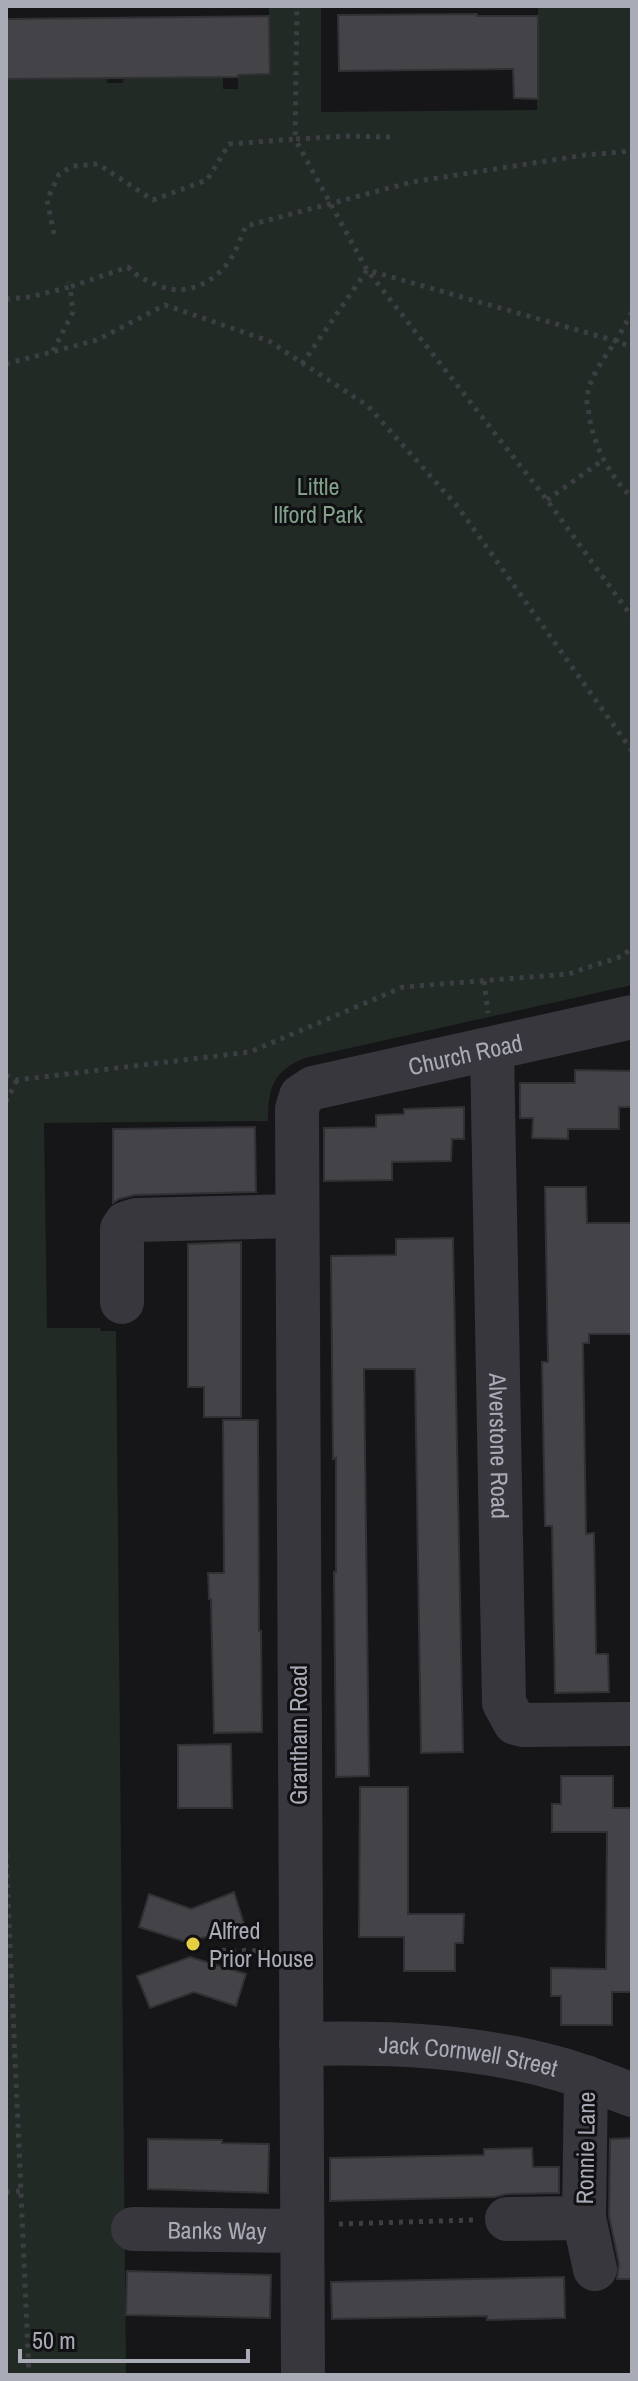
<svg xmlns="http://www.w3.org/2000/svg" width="638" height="2381" font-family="'Archivo Narrow',sans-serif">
  <rect width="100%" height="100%" fill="#161618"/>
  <path fill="#222a25" d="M 269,6 L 321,6 L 321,112 L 537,110 L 538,6 L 632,6 L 632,985 L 305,1058 C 273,1071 268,1088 268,1121 L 44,1123 L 47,1328 L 100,1328 L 101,1331 L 116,1331 L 126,2375 L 6,2375 L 6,79 L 10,79 L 18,54 L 19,80 L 33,79 L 33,67 L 69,74 L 70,78 L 81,78 L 81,53 L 93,53 L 93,78 L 107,79 L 107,83 L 123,83 L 124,53 L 164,77 L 223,75 L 223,89 L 238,89 L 238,67 L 270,73 Z"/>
  <path fill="#434348" stroke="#313034" stroke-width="2" d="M 477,14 L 477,16 L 538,16 L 538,99 L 514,98 L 513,69 L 339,71 L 338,15 Z
    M 269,16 L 270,74 L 238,75 L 238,77 L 6,79 L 6,19 Z
    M 575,1070 L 632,1071 L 632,1107 L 619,1107 L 619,1129 L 568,1129 L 568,1139 L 532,1138 L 533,1118 L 520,1118 L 520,1083 L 575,1083 Z
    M 464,1107 L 464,1139 L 452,1139 L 451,1161 L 392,1162 L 392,1180 L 324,1181 L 324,1128 L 376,1127 L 376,1115 L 404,1114 L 404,1109 Z
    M 255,1127 L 256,1192 L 135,1195 L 119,1199 L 113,1203 L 113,1129 Z
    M 545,1187 L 586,1187 L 587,1223 L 632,1223 L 632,1334 L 589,1334 L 589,1343 L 583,1343 L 586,1534 L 594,1533 L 596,1654 L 608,1654 L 609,1692 L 555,1693 L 552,1526 L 545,1526 L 542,1362 L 548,1362 Z
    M 453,1238 L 463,1752 L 421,1753 L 415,1369 L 364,1369 L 369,1776 L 336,1777 L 334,1572 L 336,1572 L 336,1458 L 333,1459 L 331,1256 L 396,1255 L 396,1239 Z
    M 241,1242 L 241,1417 L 204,1417 L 204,1387 L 188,1387 L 188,1244 Z
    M 223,1420 L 258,1420 L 259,1631 L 261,1631 L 262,1732 L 214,1733 L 211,1599 L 209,1599 L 208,1573 L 224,1573 Z
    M 231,1744 L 232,1808 L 178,1808 L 178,1745 Z
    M 561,1776 L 613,1776 L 613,1808 L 632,1808 L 632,1992 L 612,1992 L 612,2025 L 561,2025 L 561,1996 L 551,1996 L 551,1968 L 606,1969 L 607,1832 L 552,1832 L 552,1804 L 561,1804 Z
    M 360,1787 L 408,1787 L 408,1914 L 464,1914 L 463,1943 L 455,1943 L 455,1971 L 404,1971 L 404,1937 L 359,1937 Z
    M 234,1892 L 245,1927 L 186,1942 L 139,1927 L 149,1894 L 191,1909 Z
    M 190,1957 L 246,1974 L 236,2006 L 194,1992 L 150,2008 L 137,1976 Z
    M 632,2138 L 632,2279 L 617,2279 L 619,2264 L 609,2216 L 610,2139 Z
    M 148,2139 L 222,2140 L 222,2143 L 269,2144 L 268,2193 L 148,2189 Z
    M 532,2148 L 533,2167 L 559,2167 L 559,2193 L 507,2194 L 495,2197 L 330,2201 L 330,2158 L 484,2155 L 484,2149 Z
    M 127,2271 L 271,2275 L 270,2318 L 126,2315 Z
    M 564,2277 L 565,2318 L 487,2320 L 487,2316 L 332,2319 L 331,2282 Z"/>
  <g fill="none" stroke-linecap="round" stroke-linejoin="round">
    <path stroke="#3d3e43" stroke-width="5" stroke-dasharray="4 6" stroke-linecap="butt" d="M 390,137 L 350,136 L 295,139 L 367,270 L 547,500 L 632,617
      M 54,234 L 47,200 L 59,174 L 73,166 L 98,164 L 153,200 L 207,180 L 229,144 L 295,139 L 297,6
      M 6,299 L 30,297 L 70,287 L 68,282
      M 632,312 L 616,341 L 632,347
      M 53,351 L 73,312 L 70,287 L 128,267 C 137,277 147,281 160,286 C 188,298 219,280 233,255 C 238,246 242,235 246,226 L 412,182 L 585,155 L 632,151
      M 6,364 L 97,340 L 165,305 L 269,341 L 368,406 L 458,507 L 632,751
      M 302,364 L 367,270 L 616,341 C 604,358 590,376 587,397 C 586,403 589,410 589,416 C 595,448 609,475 632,498
      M 547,500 L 603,460
      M 484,981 L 488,1013
      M 6,1075 L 17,1080 L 250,1052 L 403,987 L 568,974 L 623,956 L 632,947
      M 6,1102 L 17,1080
      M 6,1854 L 29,2375
      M 212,1950 L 267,1951
      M 6,2192 L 20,2191
      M 339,2224 L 473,2220"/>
    <g stroke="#38373d" stroke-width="44">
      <path id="s1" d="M 492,1050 L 504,1703 L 515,1723 L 523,1725 L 632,1724"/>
      <path d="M 122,1302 L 122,1229 L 126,1223 L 136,1220 L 296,1216"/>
      <path id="s2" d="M 301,2044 C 390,2042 477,2045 563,2070 C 586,2077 609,2086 632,2095"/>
      <path d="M 586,2077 L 584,2218 L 595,2269"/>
      <path d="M 507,2219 L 584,2218"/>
      <path id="s3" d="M 133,2229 L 302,2231"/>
      <path id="s4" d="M 303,2375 L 297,1109 L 301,1096 L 313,1088 L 632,1017"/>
    </g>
  </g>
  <circle fill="#e5cf41" stroke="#111113" stroke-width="3" cx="193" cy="1944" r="8"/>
  <g text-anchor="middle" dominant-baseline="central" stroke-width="6" stroke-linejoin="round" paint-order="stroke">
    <g font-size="24" fill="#81a08a" stroke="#111113">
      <text x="318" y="486">Little<tspan x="318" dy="28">Ilford Park</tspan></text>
    </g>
    <g font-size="24" fill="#a9abb7" stroke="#111113">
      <text stroke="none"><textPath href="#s4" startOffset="1450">Church Road</textPath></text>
      <text stroke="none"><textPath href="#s1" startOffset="396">Alverstone Road</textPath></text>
      <text transform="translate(298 1735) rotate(-90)">Grantham Road</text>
      <text stroke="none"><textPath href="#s2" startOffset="168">Jack Cornwell Street</textPath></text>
      <text transform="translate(585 2148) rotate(-89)">Ronnie Lane</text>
      <text stroke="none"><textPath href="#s3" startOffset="84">Banks Way</textPath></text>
    </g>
    <g font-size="24" fill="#a9abb7" stroke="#111113" text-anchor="start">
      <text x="209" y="1930">Alfred<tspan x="209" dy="28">Prior House</tspan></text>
    </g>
  </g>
  <rect width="638" height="2381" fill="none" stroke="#a9abb7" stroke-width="16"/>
  <path d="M20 2349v12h228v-12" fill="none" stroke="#a9abb7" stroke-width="4"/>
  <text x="32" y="2349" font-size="24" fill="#a9abb7" stroke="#111113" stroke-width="6" paint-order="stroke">50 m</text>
</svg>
